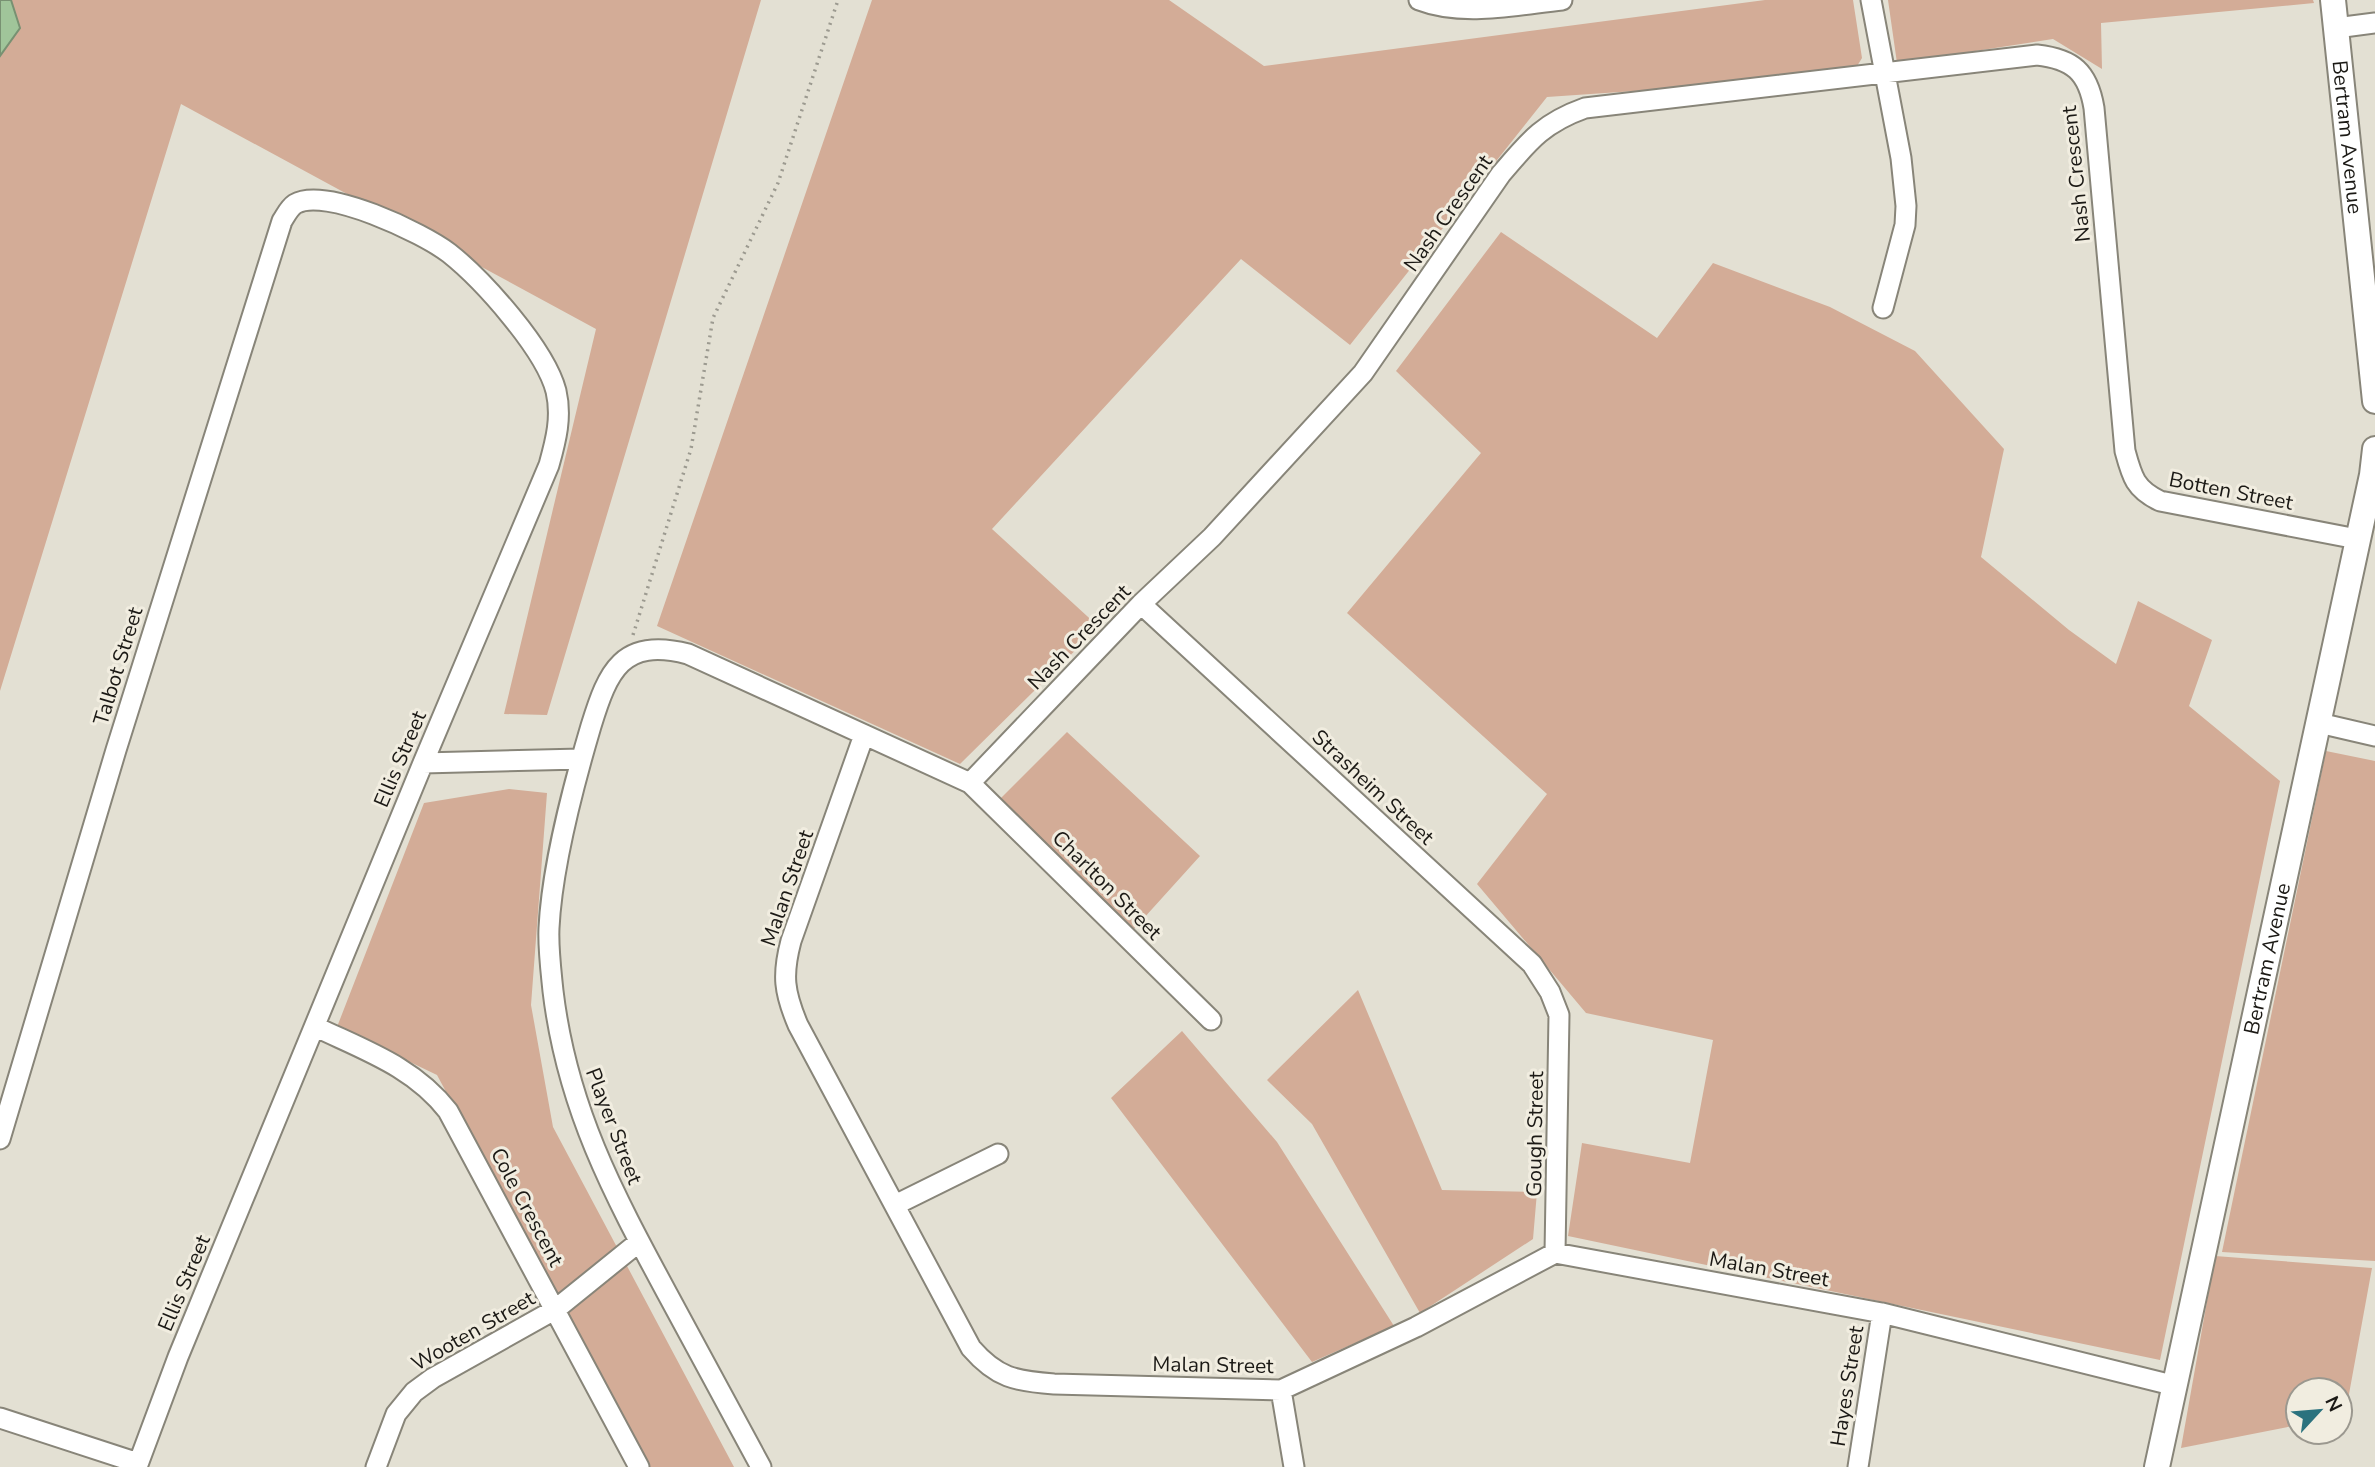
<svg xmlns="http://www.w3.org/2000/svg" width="2375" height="1467" font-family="'Nunito Sans',sans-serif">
  <rect width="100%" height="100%" fill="#e3e0d3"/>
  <path fill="#d3ac97" d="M 11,0 L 761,0 L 547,715 L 504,714 L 596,329 L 181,104 L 0,691 L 0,56 L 20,28 Z
    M 872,0 L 1169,0 L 1264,66 L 1765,0 L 1853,0 L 1862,58 L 1851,76 L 1547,97 L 1350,345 L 1241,259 L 992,529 L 1099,627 L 960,764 L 657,626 Z
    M 1888,0 L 2313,0 L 2314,3 L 2101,23 L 2102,69 L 2053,39 L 1897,63 Z
    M 1501,232 L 1657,338 L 1713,263 L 1830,307 L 1915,351 L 2004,449 L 1981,557 L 2069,630 L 2116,664 L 2138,601 L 2212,640 L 2189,706 L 2280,781 L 2160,1360 L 1568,1236 L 1582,1143 L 1690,1163 L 1713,1040 L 1586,1013 L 1477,884 L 1547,794 L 1347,613 L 1481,453 L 1396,371 Z
    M 1067,732 L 1200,856 L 1134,929 L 997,802 Z
    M 2326,751 L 2375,761 L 2375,1261 L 2222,1252 Z
    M 509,789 L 547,793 L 531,1005 L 553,1127 L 734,1467 L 648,1467 L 437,1075 L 337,1027 L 424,803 Z
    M 1358,990 L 1442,1190 L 1537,1192 L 1533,1239 L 1420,1313 L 1312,1124 L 1267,1080 Z
    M 1182,1031 L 1277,1142 L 1394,1326 L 1312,1362 L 1111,1098 Z
    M 2215,1256 L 2372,1268 L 2345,1416 L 2340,1417 L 2340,1390 L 2298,1390 L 2298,1425 L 2181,1448 Z"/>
  <path fill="#a0c59a" stroke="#789172" stroke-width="2" d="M 0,0 L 11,0 L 20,28 L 0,56 Z"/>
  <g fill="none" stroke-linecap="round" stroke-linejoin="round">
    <defs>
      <path id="minor" d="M 1419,0 C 1463,17 1516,5 1562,0
        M 1871,0 L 1901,158 L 1906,206 L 1905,225 L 1883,308
        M 2336,28 L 2375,23
        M 1141,604 L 1532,964 L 1550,992 L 1559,1015 L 1555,1253
        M 2319,723 L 2375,736
        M 864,735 L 791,941 C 782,975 784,992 798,1025 L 971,1348 C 997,1378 1015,1381 1054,1384 L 1281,1390 L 1416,1327 L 1555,1253 L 1882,1313 L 2176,1386
        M 423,763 L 581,759
        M 970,783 L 1141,604 L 1212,537 L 1363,373 L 1501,174 C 1529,141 1543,123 1585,108 L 2037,55 C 2073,59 2088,72 2094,108 L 2125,451 C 2132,477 2135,489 2160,501 L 2357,539
        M 316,1027 C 364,1050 414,1067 448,1111 L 639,1467
        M 0,1139 L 116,750 L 282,221 C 286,215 289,208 295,204 C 325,186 423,233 449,253 C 483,280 545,349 556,391 C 562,417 556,440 549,465 L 423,763 L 178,1357 L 137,1467
        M 895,1205 L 998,1154
        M 1281,1390 L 1294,1467
        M 0,1418 L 138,1463
        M 376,1467 L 396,1414 L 414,1392 L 433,1378 L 556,1309 L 639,1242
        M 761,1467 C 730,1410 699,1352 668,1295 C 613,1193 567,1108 553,991 C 551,971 548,948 549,928 C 552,865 573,787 591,726 C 608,671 622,637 688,654 L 970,783 L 1211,1020
        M 1858,1467 L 1882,1313"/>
      <g id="tertiary">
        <path id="s1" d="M 2333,0 L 2375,401"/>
        <path id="s2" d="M 2157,1467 L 2372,475 L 2375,449"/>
      </g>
    </defs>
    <use href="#minor" stroke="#888579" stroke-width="23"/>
    <use href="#tertiary" stroke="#888579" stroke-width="28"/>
    <path stroke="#9c9a90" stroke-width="3.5" stroke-dasharray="2 5" stroke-linecap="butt" d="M 633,635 L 691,449 L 713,318 L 778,183 L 838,0"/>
    <use href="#minor" stroke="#fff" stroke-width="19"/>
    <use href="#tertiary" stroke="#fff" stroke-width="24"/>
  </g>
  <g text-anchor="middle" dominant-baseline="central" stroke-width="6" stroke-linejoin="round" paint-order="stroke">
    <g font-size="21" fill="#1b1915" stroke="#f1ede0">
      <text stroke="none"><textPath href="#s1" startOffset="138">Bertram Avenue</textPath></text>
      <text transform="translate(2076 174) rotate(-96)">Nash Crescent</text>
      <text transform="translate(1448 213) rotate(-55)">Nash Crescent</text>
      <text transform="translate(2231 491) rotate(11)">Botten Street</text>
      <text transform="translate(1079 637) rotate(-46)">Nash Crescent</text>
      <text transform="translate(118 666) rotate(-73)">Talbot Street</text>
      <text transform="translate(400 759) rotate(-67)">Ellis Street</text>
      <text transform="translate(1373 787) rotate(43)">Strasheim Street</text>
      <text transform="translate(1107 885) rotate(45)">Charlton Street</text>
      <text transform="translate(787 888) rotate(-71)">Malan Street</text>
      <text stroke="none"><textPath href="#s2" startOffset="520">Bertram Avenue</textPath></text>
      <text transform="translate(614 1126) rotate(69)">Player Street</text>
      <text transform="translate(1535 1134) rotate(-89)">Gough Street</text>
      <text transform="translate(527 1207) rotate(62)">Cole Crescent</text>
      <text transform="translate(1769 1269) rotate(10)">Malan Street</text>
      <text transform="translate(184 1283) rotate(-67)">Ellis Street</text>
      <text transform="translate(473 1331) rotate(-30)">Wooten Street</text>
      <text transform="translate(1213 1365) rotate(1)">Malan Street</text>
      <text transform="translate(1847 1386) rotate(-81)">Hayes Street</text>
    </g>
  </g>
  <g transform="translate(2319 1411) rotate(64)"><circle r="33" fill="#f1ede0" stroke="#9b988f" stroke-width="2"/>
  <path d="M0-5L12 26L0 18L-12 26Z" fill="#2b727e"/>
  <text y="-10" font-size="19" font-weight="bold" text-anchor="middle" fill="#1b1915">N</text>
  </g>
</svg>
